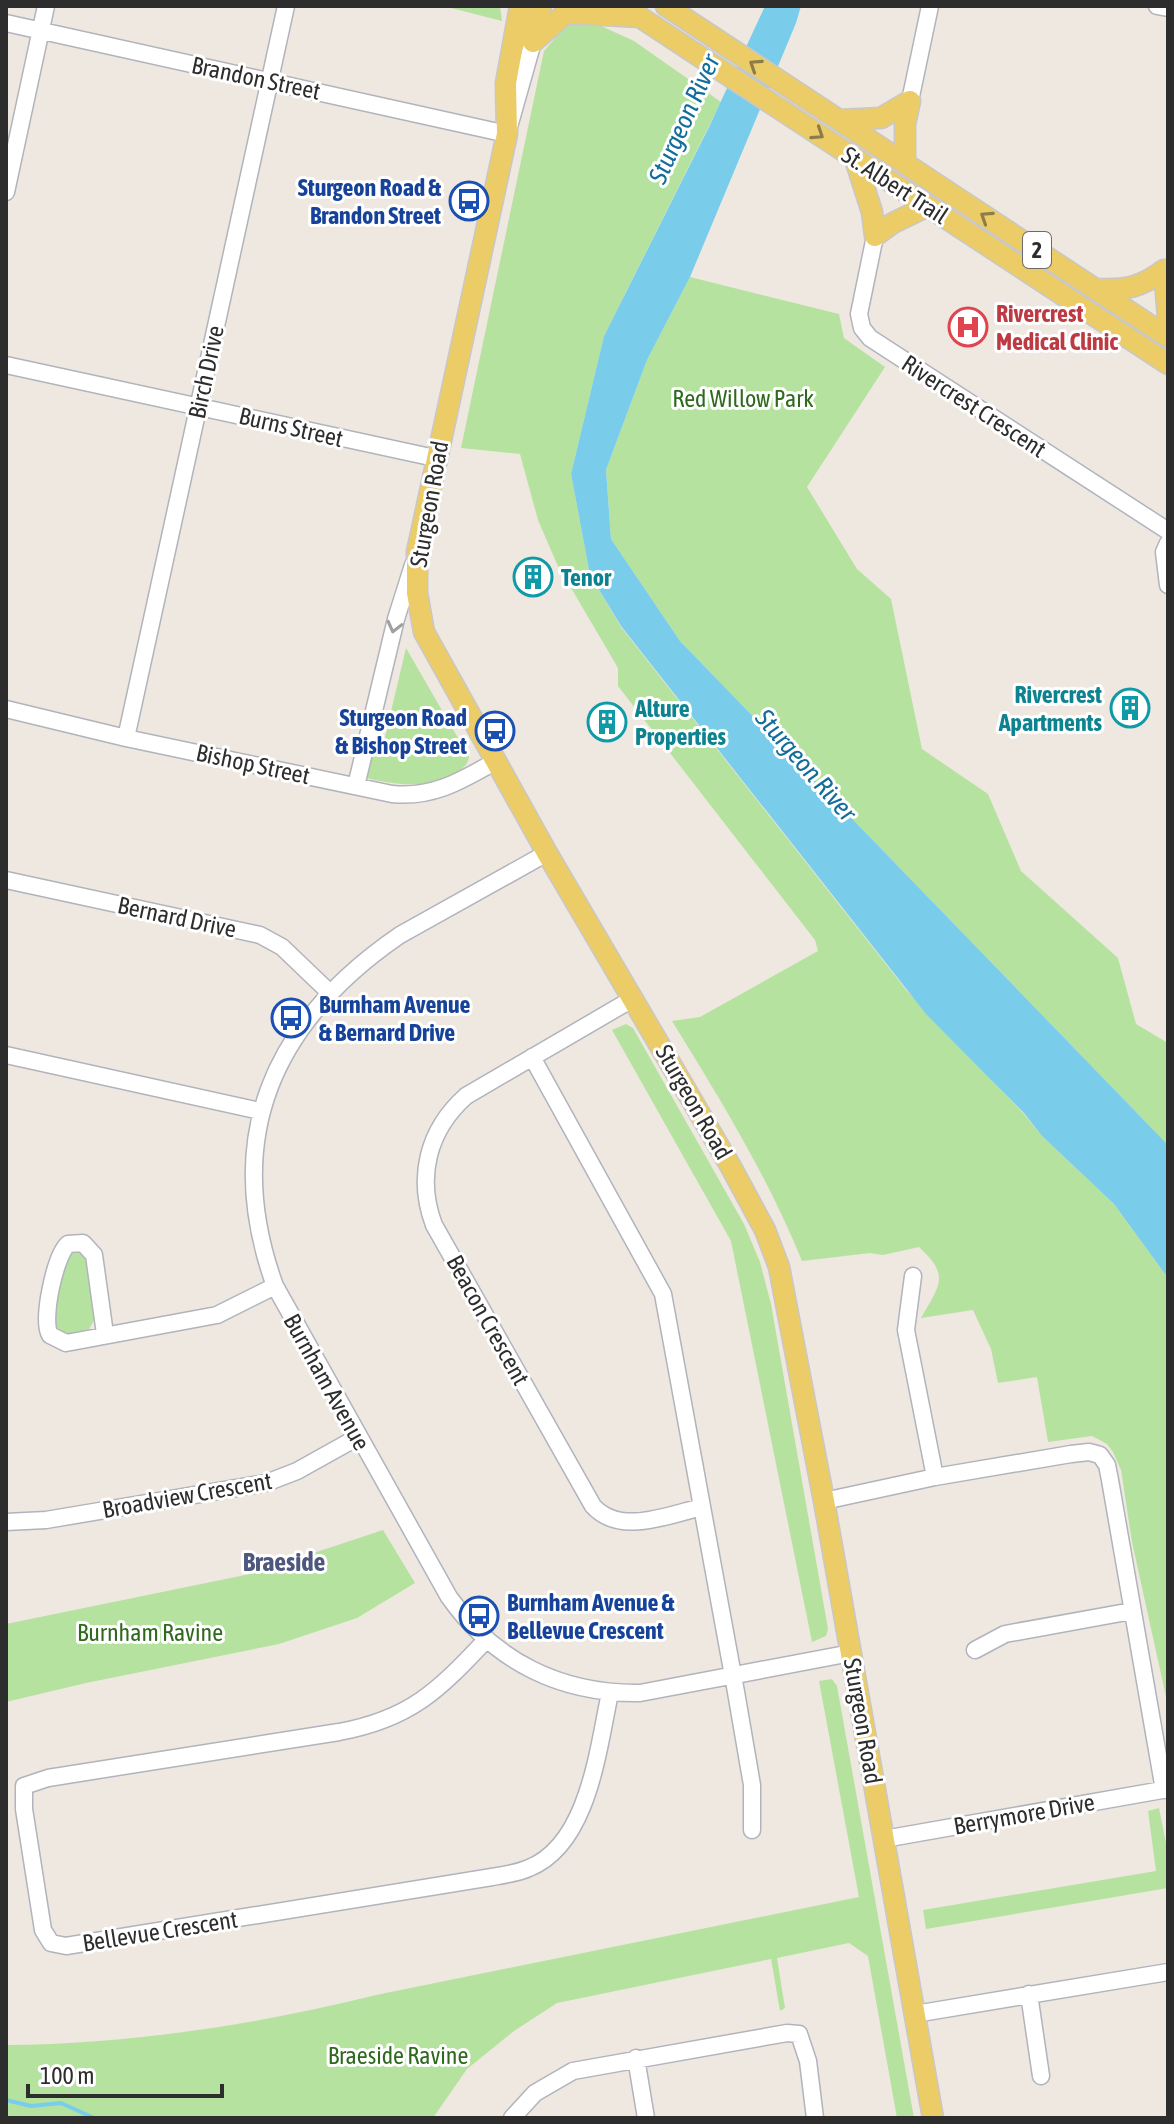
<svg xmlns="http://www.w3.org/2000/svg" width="1174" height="2124" font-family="'Asap Condensed',sans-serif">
  <rect width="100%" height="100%" fill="#eee8e0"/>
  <path fill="#b6e2a0" d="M 443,6 L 500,6 L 502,21 Z
    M 588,20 L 634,41 L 721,102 L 604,336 L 571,474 L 590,575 L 621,627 L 907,991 L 1024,1114 L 1042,1136 L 1114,1204 L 1168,1278 L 1168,1706 L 1132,1542 L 1121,1470 L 1113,1452 L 1107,1444 L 1092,1436 L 1048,1442 L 1037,1377 L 998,1383 L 991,1349 L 973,1310 L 921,1318 C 939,1286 951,1276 919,1247 L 883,1255 L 870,1253 L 802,1261 C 768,1177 720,1099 672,1021 L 700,1017 L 818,951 L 815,940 L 618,686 L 618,668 L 557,564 L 538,520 L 520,454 L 461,448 L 544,51 L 568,23 Z
    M 690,277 L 839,314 L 844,338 L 885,367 L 807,487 L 857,569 L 891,599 L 922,749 L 988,794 L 1021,871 L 1118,958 L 1136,1024 L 1168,1043 L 1168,1145 L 680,641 L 611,539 L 606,470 L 647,360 Z
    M 406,648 L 469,757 C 467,768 457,773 447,777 C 418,789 395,784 366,778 L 373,745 L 381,754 Z
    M 626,1024 L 633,1028 L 744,1224 L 760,1262 L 771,1304 L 828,1629 L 826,1636 L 812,1642 L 731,1241 L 612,1030 Z
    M 71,1253 L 80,1253 L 86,1258 L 96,1317 L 89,1329 L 69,1335 L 57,1329 L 53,1315 L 65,1259 Z
    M 383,1530 L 415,1583 L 357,1618 L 279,1644 L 86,1683 L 6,1702 L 6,1624 L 250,1574 Z
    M 832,1679 L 837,1686 L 914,2118 L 897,2118 L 868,1956 L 849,1943 L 777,1958 L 785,2008 L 780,2011 L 771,1959 L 557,2003 L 514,2031 L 467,2069 L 433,2118 L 6,2118 L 6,2045 C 130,2044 256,2025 376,1995 L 859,1897 L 819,1681 Z
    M 1159,1808 L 1168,1853 L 1168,1888 L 926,1929 L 923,1910 L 1156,1871 L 1148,1811 Z"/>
  <path fill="#79cdeb" d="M 765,6 L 801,6 L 796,23 L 690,277 L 647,360 L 606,470 L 611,539 L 680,641 L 1168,1145 L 1168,1278 L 1114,1204 L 1042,1136 L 1024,1113 L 926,1014 L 621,626 L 590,575 L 571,474 L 604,336 L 709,127 Z"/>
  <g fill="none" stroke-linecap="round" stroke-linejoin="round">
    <path stroke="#79cdeb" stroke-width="4" d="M 6,2100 L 31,2106 L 61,2103 L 94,2118"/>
    <defs>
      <path id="minor" d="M 1157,6 L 1168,8
        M 6,23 L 507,134 L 533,42
        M 910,101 L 930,6
        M 6,192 L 46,6
        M 875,236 L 859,314 L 862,328 L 870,338 L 1168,531
        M 6,365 L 435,458
        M 1168,543 L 1164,552 L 1168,585
        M 6,709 L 126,738 L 392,794 C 433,798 461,781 496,761
        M 126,738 L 286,6
        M 356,786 L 396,619 L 413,565
        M 547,853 L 400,935 C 273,1022 221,1137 275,1286 L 449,1597 C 495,1662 561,1694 640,1693 L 851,1653
        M 6,880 L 260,935 L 282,947 L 329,992
        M 634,998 L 466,1096 C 428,1130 416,1177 434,1225 L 593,1506 C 620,1536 668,1515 702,1507
        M 6,1055 L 260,1111
        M 532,1057 L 663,1294 L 736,1692 L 752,1785 L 752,1830
        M 913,1276 L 906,1330 L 935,1477
        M 105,1334 L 94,1255 L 83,1243 L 68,1244 C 55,1256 41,1320 50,1335 L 66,1343 L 217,1315 L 275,1286
        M 824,1501 L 935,1477 L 1071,1454 L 1089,1452 L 1100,1455 L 1107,1465 L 1110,1480 L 1164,1790
        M 6,1522 L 46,1520 L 266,1483 L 297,1471 L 358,1437
        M 486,1640 C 438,1691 410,1719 339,1732 L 48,1778 L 24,1786 L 24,1809 L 43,1930 L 51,1943 L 66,1946 L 492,1877 C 504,1875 518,1873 529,1868 C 589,1844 598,1748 610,1693
        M 975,1650 L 1005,1634 L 1132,1611
        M 884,1839 L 1168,1789
        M 1029,1994 L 1041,2076
        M 915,2014 L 1168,1972
        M 636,2058 L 646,2118
        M 512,2118 L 535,2093 L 573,2071 L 787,2033 L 799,2034 L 808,2061 L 815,2118"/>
      <path id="major" d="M 520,6 L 506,83 L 507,134 L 417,552 L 417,593 L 424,632 L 547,853 L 731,1167 L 765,1230 L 779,1267 L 824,1501 L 933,2118
        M 623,6 L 1168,364
        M 666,6 L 1168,337
        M 533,42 L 566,13 L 640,17
        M 533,42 L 541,6
        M 839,120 L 881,118 L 910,101
        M 855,159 L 872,212 L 875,236 L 893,223 L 928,206
        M 905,163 L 905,124 L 910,101
        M 1164,270 L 1168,318
        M 1097,289 C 1126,290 1140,288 1164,270"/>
    </defs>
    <use href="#minor" stroke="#b1b3bd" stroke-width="19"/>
    <use href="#major" stroke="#c8c8c8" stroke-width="23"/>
    <use href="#minor" stroke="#fff" stroke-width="16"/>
    <use href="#major" stroke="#eccc67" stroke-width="20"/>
  </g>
  <defs><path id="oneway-chevron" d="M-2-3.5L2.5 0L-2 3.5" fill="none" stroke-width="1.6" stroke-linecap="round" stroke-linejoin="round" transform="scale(2)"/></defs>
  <g stroke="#8c7c4a">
    <use href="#oneway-chevron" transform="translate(755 65) rotate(-147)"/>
    <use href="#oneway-chevron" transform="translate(818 134) rotate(33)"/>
    <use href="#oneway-chevron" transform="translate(986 217) rotate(-147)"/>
  </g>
  <use stroke="#a0a0a0" href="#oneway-chevron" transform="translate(394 627) rotate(104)"/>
  <defs>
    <symbol id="bus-ring" viewBox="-11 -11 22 22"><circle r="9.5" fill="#fff" stroke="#1a4fb4" stroke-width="1.5"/><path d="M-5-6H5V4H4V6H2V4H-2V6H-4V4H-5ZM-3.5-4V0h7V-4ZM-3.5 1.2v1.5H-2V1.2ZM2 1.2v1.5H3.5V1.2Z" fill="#1a4fb4"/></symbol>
    <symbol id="hospital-ring" viewBox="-11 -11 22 22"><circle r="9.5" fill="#fff" stroke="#e0444e" stroke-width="1.5"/><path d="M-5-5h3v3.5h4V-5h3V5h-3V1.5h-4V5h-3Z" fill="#e0444e"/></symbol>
    <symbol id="building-ring" viewBox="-11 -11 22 22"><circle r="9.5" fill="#fff" stroke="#0f9aa8" stroke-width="1.5"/><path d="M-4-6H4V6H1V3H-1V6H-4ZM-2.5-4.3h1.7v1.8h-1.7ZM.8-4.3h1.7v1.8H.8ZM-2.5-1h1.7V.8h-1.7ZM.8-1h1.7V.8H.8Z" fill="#0f9aa8"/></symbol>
  </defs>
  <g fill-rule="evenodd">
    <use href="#bus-ring" x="447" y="179" width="44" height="44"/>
    <use href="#hospital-ring" x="946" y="305" width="44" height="44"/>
    <use href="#building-ring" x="511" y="555" width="44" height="44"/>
    <use href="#building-ring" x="1108" y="686" width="44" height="44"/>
    <use href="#building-ring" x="585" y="700" width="44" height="44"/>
    <use href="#bus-ring" x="473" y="709" width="44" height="44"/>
    <use href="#bus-ring" x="269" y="996" width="44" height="44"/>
    <use href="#bus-ring" x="457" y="1594" width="44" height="44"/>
  </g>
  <g text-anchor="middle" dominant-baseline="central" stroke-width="6" stroke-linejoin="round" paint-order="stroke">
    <rect fill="#fff" stroke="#6c6c6c" stroke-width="2" x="1023" y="232" width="28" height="36" rx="6"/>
    <g font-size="22" font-weight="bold" fill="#2d2d2d">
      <text x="1037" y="250">2</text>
    </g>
    <g font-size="24" fill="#2d2d2d" stroke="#fff">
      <text transform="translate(256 78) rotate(12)">Brandon Street</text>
      <text transform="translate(895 185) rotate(33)">St. Albert Trail</text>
      <text transform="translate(206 372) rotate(-78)">Birch Drive</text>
      <text transform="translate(974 406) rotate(33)">Rivercrest Crescent</text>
      <text transform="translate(291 427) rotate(13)">Burns Street</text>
      <text transform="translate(429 504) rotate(-80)">Sturgeon Road</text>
      <text transform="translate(253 764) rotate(12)">Bishop Street</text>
      <text transform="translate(177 917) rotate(12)">Bernard Drive</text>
      <text transform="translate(694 1102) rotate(60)">Sturgeon Road</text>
      <text transform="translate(488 1320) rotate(61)">Beacon Crescent</text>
      <text transform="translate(327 1382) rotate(61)">Burnham Avenue</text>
      <text transform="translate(187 1495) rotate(-10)">Broadview Crescent</text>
      <text transform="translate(863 1721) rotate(80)">Sturgeon Road</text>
      <text transform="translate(1024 1814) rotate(-10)">Berrymore Drive</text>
      <text transform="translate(160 1931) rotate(-9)">Bellevue Crescent</text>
    </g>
    <g font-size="24" font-weight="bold" fill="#164399" stroke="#fff" text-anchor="end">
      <text x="441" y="187">Sturgeon Road &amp;<tspan x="441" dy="28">Brandon Street</tspan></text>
      <text x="467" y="717">Sturgeon Road<tspan x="467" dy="28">&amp; Bishop Street</tspan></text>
      <text x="319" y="1004" text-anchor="start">Burnham Avenue<tspan x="319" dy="28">&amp; Bernard Drive</tspan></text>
      <text x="507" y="1602" text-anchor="start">Burnham Avenue &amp;<tspan x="507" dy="28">Bellevue Crescent</tspan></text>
    </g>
    <g font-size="24" font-weight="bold" fill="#be3a42" stroke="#fff" text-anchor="start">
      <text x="996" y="313">Rivercrest<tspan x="996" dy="28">Medical Clinic</tspan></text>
    </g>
    <g font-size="24" fill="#2e691e" stroke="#fff">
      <text x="743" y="398">Red Willow Park</text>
      <text x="150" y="1632">Burnham Ravine</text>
      <text x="398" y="2055">Braeside Ravine</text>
    </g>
    <g font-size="24" font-weight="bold" fill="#0d838f" stroke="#fff" text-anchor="start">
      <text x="561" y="577">Tenor</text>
      <text x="1102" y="694" text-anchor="end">Rivercrest<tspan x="1102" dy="28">Apartments</tspan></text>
      <text x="635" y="708">Alture<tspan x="635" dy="28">Properties</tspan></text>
    </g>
    <g font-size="26" font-style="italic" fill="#136d9b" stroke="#fff">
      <text transform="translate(684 119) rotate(-66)">Sturgeon River</text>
      <text transform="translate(806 765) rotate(49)">Sturgeon River</text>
    </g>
    <g font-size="26" font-weight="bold" fill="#4e577d" stroke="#fff">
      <text x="284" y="1562">Braeside</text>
    </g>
  </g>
  <rect width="1174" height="2124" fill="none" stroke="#2d2d2d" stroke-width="16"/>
  <path d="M28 2084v12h194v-12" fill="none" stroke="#2d2d2d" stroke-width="4"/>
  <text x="40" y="2084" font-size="24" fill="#2d2d2d" stroke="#ffffff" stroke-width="6" paint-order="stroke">100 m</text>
</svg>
